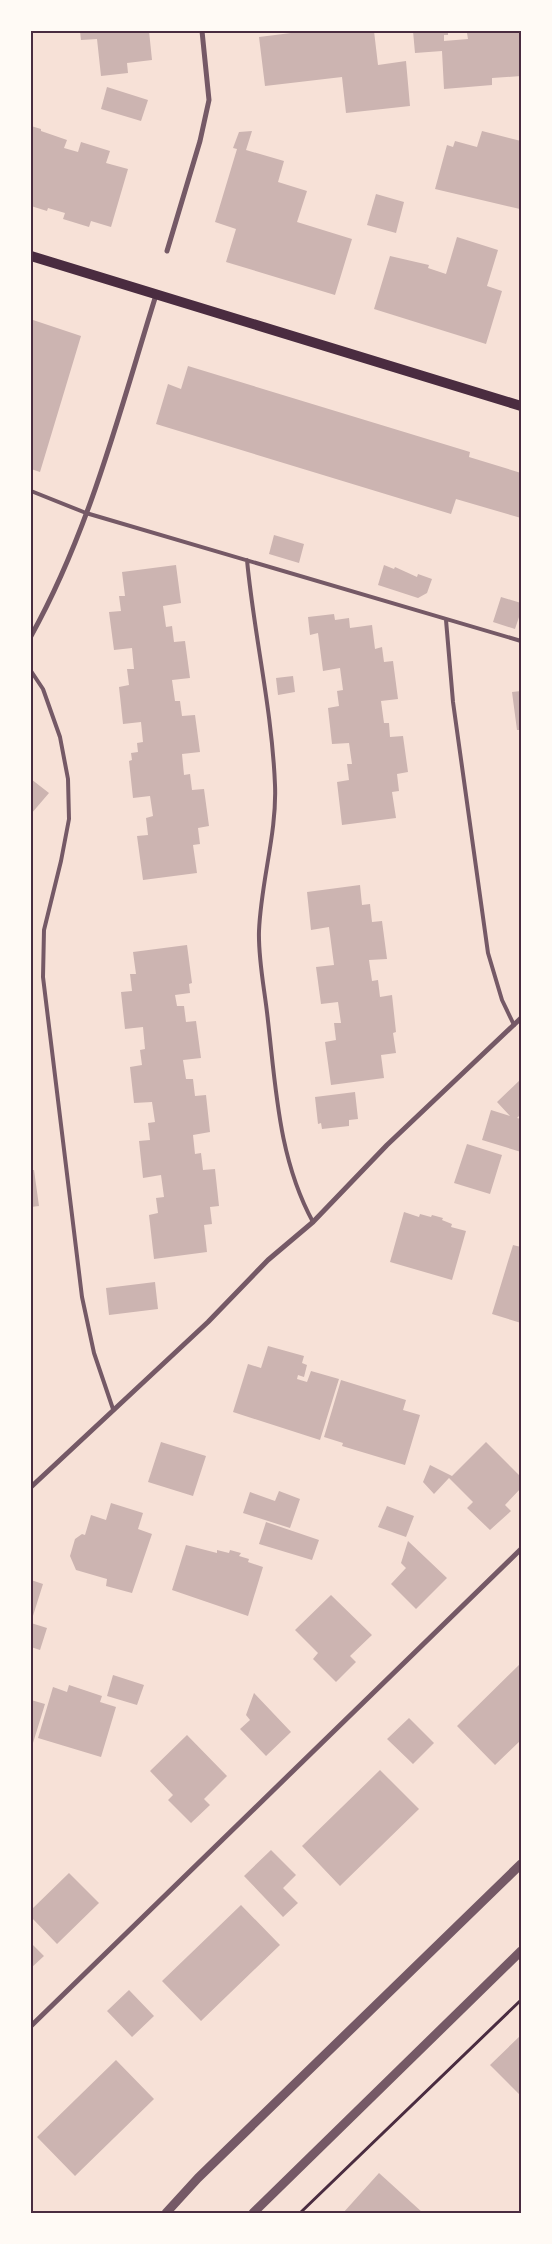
<svg xmlns="http://www.w3.org/2000/svg" width="552" height="2244" font-family="Helvetica,sans-serif">
  <rect width="100%" height="100%" fill="#f7e1d7"/>
  <path fill="#ccb4b1" d="M 80,31 L 149,31 L 152,60 L 127,63 L 128,73 L 101,76 L 97,39 L 81,40 Z
    M 307,31 L 374,31 L 378,65 L 406,61 L 410,106 L 346,113 L 342,77 L 265,86 L 259,37 Z
    M 413,31 L 448,31 L 448,35 L 444,35 L 444,41 L 468,39 L 467,33 L 484,31 L 521,31 L 521,76 L 492,78 L 492,85 L 444,89 L 442,51 L 415,53 Z
    M 107,87 L 148,100 L 141,121 L 101,109 Z
    M 31,126 L 41,129 L 41,131 L 67,140 L 64,148 L 78,152 L 81,142 L 110,151 L 106,163 L 128,169 L 111,227 L 91,221 L 89,227 L 63,219 L 65,213 L 48,208 L 47,211 L 31,206 Z
    M 252,131 L 246,150 L 284,161 L 278,182 L 307,191 L 297,222 L 352,239 L 335,295 L 226,262 L 236,229 L 215,222 L 237,149 L 233,148 L 239,132 Z
    M 482,131 L 521,141 L 520,209 L 435,189 L 447,145 L 453,147 L 455,141 L 477,147 Z
    M 376,194 L 404,202 L 396,233 L 367,225 Z
    M 457,237 L 498,250 L 487,286 L 502,291 L 486,344 L 374,309 L 390,256 L 429,265 L 428,268 L 446,274 Z
    M 33,320 L 81,336 L 40,472 L 31,469 Z
    M 188,366 L 470,452 L 469,457 L 521,473 L 521,518 L 456,499 L 451,514 L 156,424 L 168,384 L 181,389 Z
    M 274,535 L 304,544 L 299,563 L 269,554 Z
    M 176,565 L 181,603 L 163,606 L 166,627 L 172,626 L 174,642 L 185,641 L 190,678 L 172,680 L 175,701 L 180,701 L 182,716 L 195,715 L 200,752 L 182,754 L 184,775 L 190,774 L 192,790 L 204,789 L 209,826 L 198,828 L 200,844 L 193,845 L 197,873 L 143,880 L 137,836 L 148,835 L 146,818 L 153,816 L 150,796 L 133,798 L 129,761 L 132,760 L 131,753 L 138,752 L 137,743 L 143,742 L 141,722 L 123,724 L 119,687 L 129,685 L 127,669 L 134,669 L 132,648 L 114,650 L 109,612 L 121,611 L 119,596 L 125,596 L 122,572 Z
    M 384,565 L 394,569 L 395,567 L 417,577 L 418,574 L 432,579 L 427,593 L 418,598 L 378,585 Z
    M 501,597 L 521,603 L 521,611 L 515,629 L 493,622 Z
    M 334,614 L 335,620 L 349,618 L 350,628 L 372,625 L 375,649 L 382,647 L 384,662 L 393,661 L 398,699 L 381,701 L 384,723 L 389,723 L 390,737 L 403,736 L 408,772 L 397,774 L 399,791 L 392,792 L 396,818 L 342,825 L 337,782 L 349,780 L 347,764 L 352,764 L 349,743 L 332,744 L 328,708 L 339,706 L 337,691 L 343,690 L 340,668 L 323,671 L 318,633 L 310,635 L 308,617 Z
    M 293,676 L 295,692 L 278,695 L 276,678 Z
    M 521,691 L 521,730 L 517,730 L 512,692 Z
    M 31,779 L 49,793 L 31,814 Z
    M 360,885 L 362,905 L 370,904 L 372,922 L 382,921 L 387,959 L 369,960 L 372,981 L 378,980 L 380,997 L 392,995 L 396,1032 L 393,1033 L 396,1053 L 381,1055 L 384,1078 L 331,1085 L 325,1042 L 336,1040 L 334,1023 L 341,1023 L 338,1002 L 321,1004 L 316,967 L 334,965 L 329,927 L 311,930 L 307,892 Z
    M 187,945 L 192,983 L 189,984 L 190,993 L 175,995 L 177,1006 L 184,1006 L 186,1022 L 196,1021 L 201,1058 L 183,1060 L 186,1079 L 193,1079 L 195,1096 L 206,1095 L 210,1132 L 193,1135 L 195,1154 L 201,1153 L 203,1170 L 215,1169 L 219,1206 L 210,1207 L 212,1224 L 204,1225 L 207,1252 L 154,1259 L 149,1215 L 158,1213 L 156,1198 L 164,1197 L 161,1175 L 143,1178 L 139,1141 L 150,1140 L 148,1123 L 155,1122 L 152,1102 L 134,1103 L 130,1067 L 142,1065 L 140,1050 L 145,1049 L 143,1027 L 125,1029 L 121,992 L 132,991 L 130,974 L 136,974 L 133,952 Z
    M 521,1079 L 521,1114 L 517,1118 L 521,1119 L 521,1152 L 482,1140 L 491,1110 L 510,1116 L 497,1102 Z
    M 355,1092 L 358,1119 L 349,1120 L 349,1126 L 322,1129 L 321,1123 L 318,1124 L 315,1097 Z
    M 467,1144 L 502,1155 L 490,1194 L 454,1183 Z
    M 31,1170 L 34,1170 L 39,1206 L 31,1207 Z
    M 404,1212 L 419,1217 L 420,1214 L 431,1217 L 432,1215 L 443,1218 L 442,1220 L 452,1224 L 451,1227 L 466,1231 L 452,1280 L 390,1262 Z
    M 513,1245 L 521,1247 L 521,1323 L 492,1314 Z
    M 155,1282 L 158,1309 L 109,1315 L 106,1288 Z
    M 268,1346 L 304,1356 L 302,1363 L 307,1365 L 304,1377 L 298,1375 L 297,1379 L 307,1382 L 311,1371 L 339,1379 L 320,1440 L 233,1412 L 248,1364 L 261,1368 Z
    M 341,1380 L 406,1400 L 403,1410 L 420,1415 L 405,1465 L 342,1446 L 343,1443 L 324,1437 Z
    M 161,1442 L 206,1456 L 193,1496 L 148,1482 Z
    M 486,1442 L 521,1477 L 521,1488 L 505,1505 L 511,1511 L 490,1530 L 467,1508 L 473,1502 L 449,1478 L 434,1494 L 423,1482 L 430,1465 L 452,1476 Z
    M 279,1491 L 300,1499 L 290,1528 L 243,1513 L 250,1492 L 275,1501 Z
    M 111,1503 L 143,1513 L 138,1529 L 152,1534 L 132,1593 L 106,1586 L 107,1579 L 76,1570 L 70,1556 L 75,1539 L 82,1534 L 85,1535 L 91,1515 L 106,1520 Z
    M 387,1506 L 414,1516 L 406,1537 L 378,1527 Z
    M 266,1522 L 319,1540 L 312,1560 L 259,1544 Z
    M 408,1541 L 447,1578 L 416,1609 L 391,1584 L 406,1568 L 401,1563 Z
    M 186,1545 L 217,1553 L 217,1550 L 229,1553 L 230,1550 L 241,1553 L 239,1556 L 249,1559 L 248,1562 L 263,1567 L 248,1616 L 172,1590 Z
    M 31,1580 L 43,1584 L 32,1619 L 31,1619 Z
    M 331,1595 L 372,1635 L 350,1656 L 356,1662 L 336,1682 L 313,1659 L 318,1653 L 295,1630 Z
    M 31,1623 L 47,1628 L 40,1650 L 31,1647 Z
    M 521,1663 L 521,1740 L 495,1765 L 457,1726 Z
    M 113,1675 L 144,1685 L 137,1705 L 107,1696 Z
    M 69,1685 L 102,1696 L 100,1702 L 116,1707 L 101,1757 L 38,1738 L 53,1687 L 67,1692 Z
    M 254,1693 L 291,1732 L 266,1756 L 240,1729 L 250,1720 L 246,1715 Z
    M 31,1700 L 45,1704 L 33,1743 L 31,1743 Z
    M 409,1718 L 434,1743 L 413,1764 L 387,1739 Z
    M 187,1735 L 227,1776 L 204,1799 L 210,1805 L 191,1823 L 168,1800 L 173,1795 L 150,1771 Z
    M 380,1770 L 419,1809 L 340,1886 L 302,1846 Z
    M 271,1850 L 296,1875 L 283,1888 L 298,1903 L 283,1917 L 244,1876 Z
    M 69,1873 L 99,1903 L 57,1944 L 31,1917 L 31,1910 Z
    M 241,1905 L 280,1945 L 201,2021 L 162,1981 Z
    M 31,1943 L 44,1956 L 31,1968 Z
    M 129,1990 L 154,2016 L 132,2037 L 107,2011 Z
    M 521,2035 L 521,2096 L 490,2065 Z
    M 116,2060 L 154,2099 L 75,2176 L 37,2137 Z
    M 379,2173 L 423,2213 L 343,2213 Z"/>
  <g fill="none" stroke-linecap="round" stroke-linejoin="round">
    <path stroke="#4a2c40" stroke-width="3" d="M 300,2213 L 521,2000"/>
    <path stroke="#755966" stroke-width="4" d="M 31,491 L 86,513 L 521,641
      M 247,560 C 254,635 272,709 275,785 C 277,833 261,881 259,931 C 258,960 265,991 268,1021 C 276,1090 279,1160 313,1222
      M 446,620 L 453,702 L 488,953 L 502,1000 L 514,1025
      M 31,671 L 43,689 L 60,737 L 68,779 L 69,819 L 61,861 L 44,930 L 43,977 L 82,1297 L 94,1353 L 113,1409"/>
    <path stroke="#755966" stroke-width="5" d="M 167,251 L 200,141 L 209,100 L 202,31
      M 31,636 C 90,530 120,410 156,295
      M 31,1487 L 208,1322 L 268,1260 L 313,1222 L 387,1145 L 521,1018
      M 31,2026 L 521,1549"/>
    <path stroke="#755966" stroke-width="9" d="M 166,2213 L 198,2178 L 521,1864
      M 253,2213 L 521,1951"/>
    <path stroke="#4a2c40" stroke-width="10" d="M 31,256 L 521,406"/>
  </g>
  <rect width="552" height="2244" fill="none" stroke="#fffaf5" stroke-width="65"/>
  <rect x="32" y="32" width="488" height="2180" fill="none" stroke="#4a2c40" stroke-width="2"/>
</svg>
